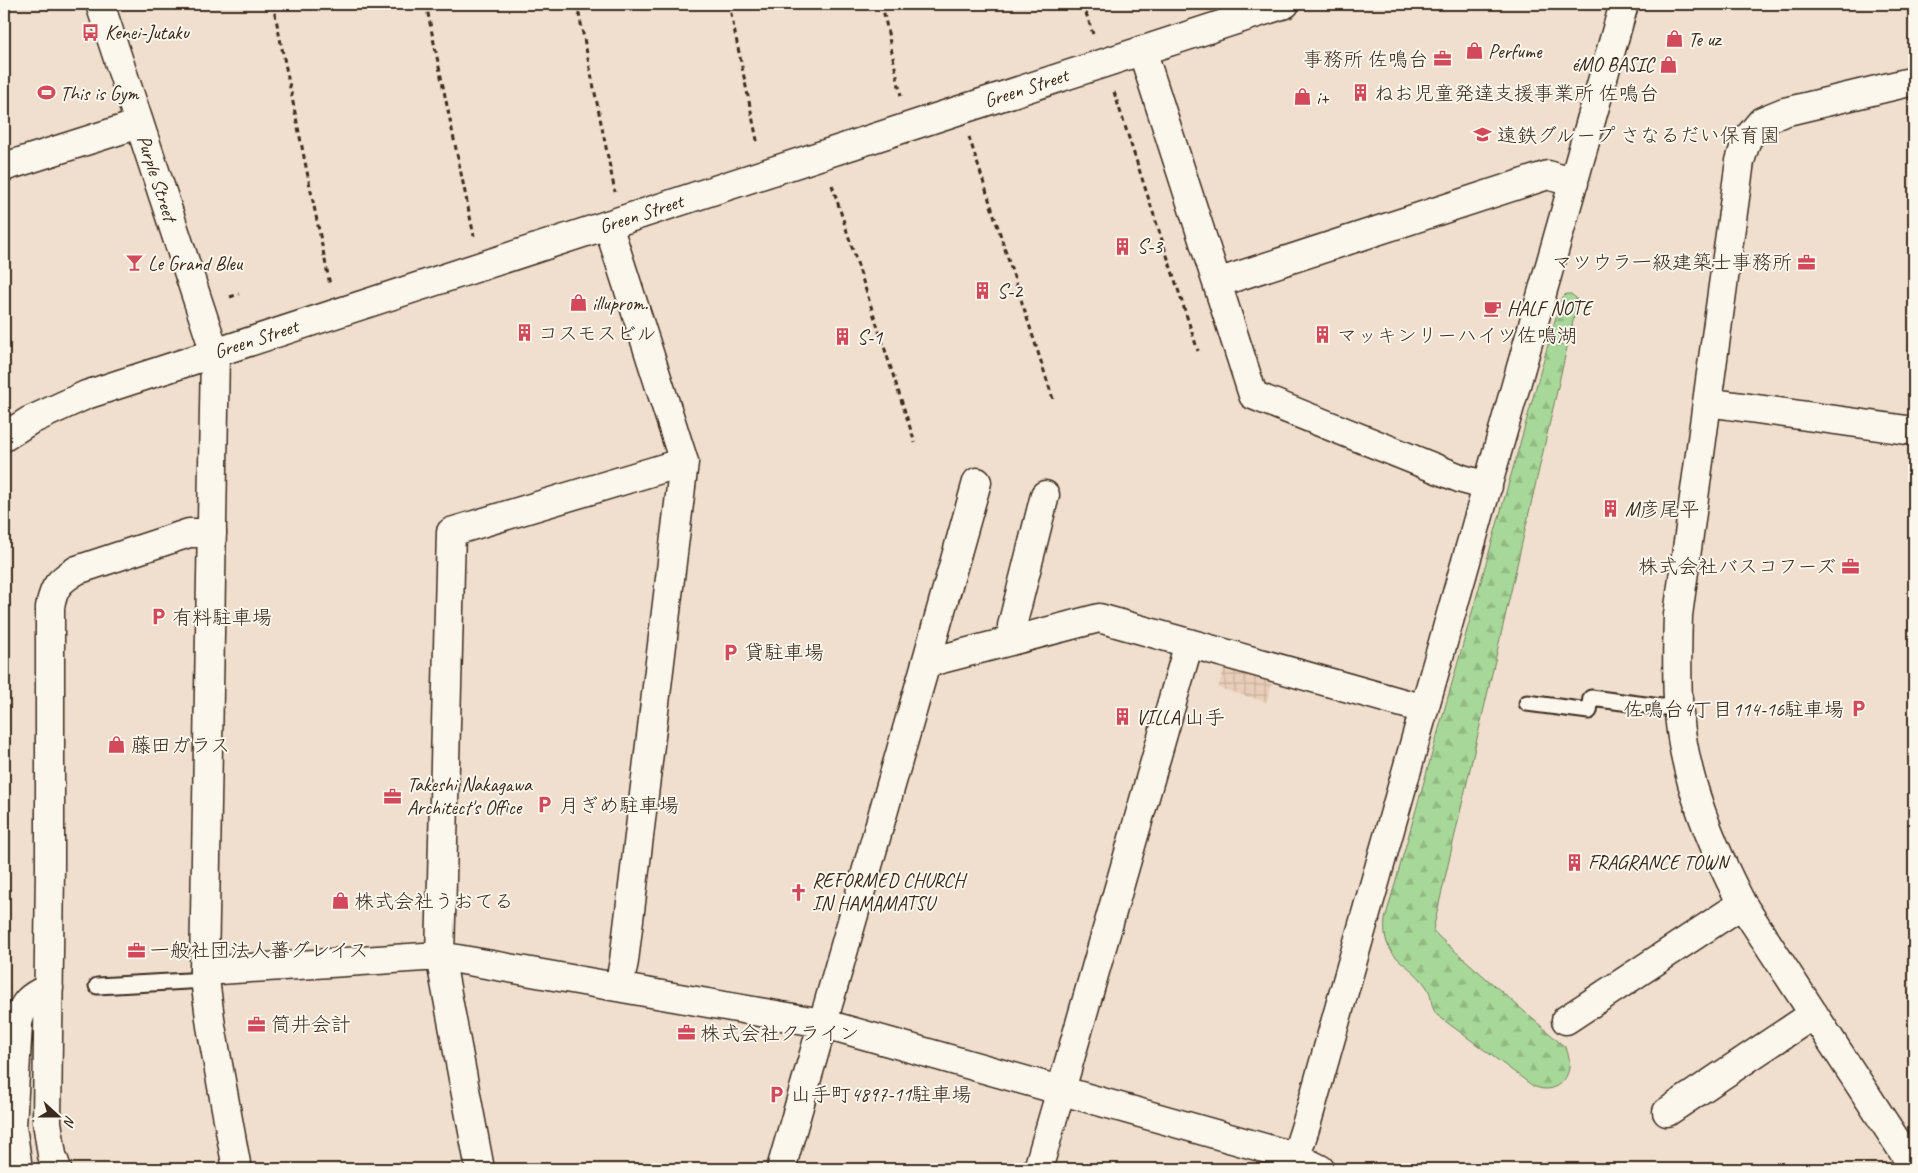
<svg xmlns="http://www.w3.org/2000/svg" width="1918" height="1173" font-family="Caveat,'Klee One',sans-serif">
  <defs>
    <pattern id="industrial-grid" width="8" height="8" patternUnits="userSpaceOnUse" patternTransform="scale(1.25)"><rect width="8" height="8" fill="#e8ceb9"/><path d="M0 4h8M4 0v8" fill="none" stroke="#c8b19f"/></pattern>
    <pattern id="forest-firs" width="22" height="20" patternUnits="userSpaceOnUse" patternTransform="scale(1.25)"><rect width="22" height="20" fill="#a7d899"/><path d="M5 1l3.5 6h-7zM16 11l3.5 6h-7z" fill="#91ba83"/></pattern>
  </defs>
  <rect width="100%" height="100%" fill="#f0dfce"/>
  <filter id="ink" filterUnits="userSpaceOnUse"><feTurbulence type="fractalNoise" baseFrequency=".02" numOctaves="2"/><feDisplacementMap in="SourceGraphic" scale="10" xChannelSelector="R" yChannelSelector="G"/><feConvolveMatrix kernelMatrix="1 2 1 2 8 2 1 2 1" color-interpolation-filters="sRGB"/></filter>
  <g filter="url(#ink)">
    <path fill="url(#industrial-grid)" d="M 1225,666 L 1273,680 L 1267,702 L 1218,688 Z"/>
    <path fill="url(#forest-firs)" stroke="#71815c" d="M 1566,294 L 1571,294 L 1576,298 L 1577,304 L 1433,930 L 1439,937 L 1566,1048 C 1577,1072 1560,1098 1533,1086 L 1437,1015 C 1429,1005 1433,995 1426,986 C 1407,959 1381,960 1385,919 L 1561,299 Z"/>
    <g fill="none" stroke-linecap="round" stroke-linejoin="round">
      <defs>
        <path id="service" d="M 1527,703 L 1589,711 L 1591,698 L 1661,707 L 1679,706
          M 97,986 L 206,980"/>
        <path id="minor" d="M 1142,50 L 1253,395 L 1462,479 L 1488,486
          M 1914,81 L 1784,112 L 1762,121 L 1747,139 L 1740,161 L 1678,615 C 1677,648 1676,680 1679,714 C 1685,781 1711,844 1742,904 L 1914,1168
          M 4,167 L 139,124
          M 608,225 L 684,462 L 624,961 L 619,987
          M 1217,283 L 1548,175 L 1574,183
          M 1707,402 L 1914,431
          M 1016,639 L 1012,626 L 1045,495
          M 926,663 L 977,482
          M 204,971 L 440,956 L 822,1023 L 1296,1157 L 1320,1169
          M 1566,1020 L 1742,904
          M 1061,1090 L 1189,643
          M 1667,1112 L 1814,1014
          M 18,1169 L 12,1126 L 18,1023 C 23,1002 29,997 49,988
          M 57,1169 L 52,1155 L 47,1122 L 50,867 L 50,607 C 54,586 59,581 77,570 L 189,533 L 212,533
          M 480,1169 L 440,956 L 451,532 L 684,462
          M 781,1169 L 926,663 L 1099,618 L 1424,709
          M 1292,1169 L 1307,1122 L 1624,4"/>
        <path id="tertiary" d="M 100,4 L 215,353 L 204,971 L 211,1026 L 237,1169
          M 4,437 L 29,421 L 86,395 L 1285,4
          M 1038,1169 L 1061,1090"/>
      </defs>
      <use href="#service" stroke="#3b2a1e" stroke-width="19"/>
      <use href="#minor" stroke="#3b2a1e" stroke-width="31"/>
      <use href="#tertiary" stroke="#3b2a1e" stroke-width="31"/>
      <path stroke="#3b2a1e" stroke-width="3" stroke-dasharray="5 4" stroke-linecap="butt" d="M 273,4 L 330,285
        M 426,4 L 474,236
        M 577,4 L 615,192
        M 729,4 L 758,145
        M 882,4 L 901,96
        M 1083,4 L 1093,34
        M 1114,92 L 1198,351
        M 969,137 L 1053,399
        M 832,185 L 915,443
        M 230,297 L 239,294"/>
      <use href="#service" stroke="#fbf7ec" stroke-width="15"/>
      <use href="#minor" stroke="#fbf7ec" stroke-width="28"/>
      <use href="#tertiary" stroke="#fbf7ec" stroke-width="28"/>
    </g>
  </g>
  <defs>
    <symbol id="bus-bare" viewBox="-9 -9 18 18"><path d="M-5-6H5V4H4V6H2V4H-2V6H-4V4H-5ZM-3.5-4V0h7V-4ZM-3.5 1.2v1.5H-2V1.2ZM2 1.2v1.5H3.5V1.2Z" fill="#d1495b" stroke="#fbf7ec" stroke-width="2.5" paint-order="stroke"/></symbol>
    <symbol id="shop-bare" viewBox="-9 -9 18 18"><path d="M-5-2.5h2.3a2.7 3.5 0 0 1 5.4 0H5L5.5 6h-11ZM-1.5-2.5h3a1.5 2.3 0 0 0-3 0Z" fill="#d1495b" stroke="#fbf7ec" stroke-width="2.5" paint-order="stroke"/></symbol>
    <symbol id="office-bare" viewBox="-9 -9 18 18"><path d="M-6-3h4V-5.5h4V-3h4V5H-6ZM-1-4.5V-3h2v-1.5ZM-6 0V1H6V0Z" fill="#d1495b" stroke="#fbf7ec" stroke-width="2.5" paint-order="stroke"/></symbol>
    <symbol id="stadium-bare" viewBox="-9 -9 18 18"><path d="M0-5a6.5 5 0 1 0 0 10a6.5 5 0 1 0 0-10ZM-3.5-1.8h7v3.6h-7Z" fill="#d1495b" stroke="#fbf7ec" stroke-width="2.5" paint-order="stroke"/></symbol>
    <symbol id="building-bare" viewBox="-9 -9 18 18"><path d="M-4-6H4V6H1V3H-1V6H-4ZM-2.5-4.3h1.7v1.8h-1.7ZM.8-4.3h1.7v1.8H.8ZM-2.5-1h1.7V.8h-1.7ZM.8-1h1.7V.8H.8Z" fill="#d1495b" stroke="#fbf7ec" stroke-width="2.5" paint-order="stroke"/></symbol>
    <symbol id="school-bare" viewBox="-9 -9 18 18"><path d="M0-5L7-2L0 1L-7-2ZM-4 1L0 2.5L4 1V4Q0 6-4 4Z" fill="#d1495b" stroke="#fbf7ec" stroke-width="2.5" paint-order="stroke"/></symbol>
    <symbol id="bar-bare" viewBox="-9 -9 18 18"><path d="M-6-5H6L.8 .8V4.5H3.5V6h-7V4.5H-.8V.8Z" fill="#d1495b" stroke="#fbf7ec" stroke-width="2.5" paint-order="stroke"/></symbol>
    <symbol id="cafe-bare" viewBox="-9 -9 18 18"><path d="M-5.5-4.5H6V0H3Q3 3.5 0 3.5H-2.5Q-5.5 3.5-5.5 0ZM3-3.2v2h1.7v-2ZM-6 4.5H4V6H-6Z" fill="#d1495b" stroke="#fbf7ec" stroke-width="2.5" paint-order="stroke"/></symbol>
    <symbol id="parking-bare" viewBox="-9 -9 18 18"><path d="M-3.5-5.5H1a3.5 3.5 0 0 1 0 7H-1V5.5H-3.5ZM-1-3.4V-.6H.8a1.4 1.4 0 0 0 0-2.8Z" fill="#d1495b" stroke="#fbf7ec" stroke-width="2.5" paint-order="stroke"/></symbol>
    <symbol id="church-bare" viewBox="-9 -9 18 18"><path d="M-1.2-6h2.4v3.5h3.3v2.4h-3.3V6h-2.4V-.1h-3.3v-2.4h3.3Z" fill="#d1495b" stroke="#fbf7ec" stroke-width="2.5" paint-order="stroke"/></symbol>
  </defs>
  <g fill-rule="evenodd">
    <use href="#bus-bare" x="78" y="20" width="25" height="25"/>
    <use href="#shop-bare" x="1662" y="26" width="25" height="25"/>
    <use href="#shop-bare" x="1462" y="38" width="25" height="25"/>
    <use href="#office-bare" x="1430" y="46" width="25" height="25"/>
    <use href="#shop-bare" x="1656" y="52" width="25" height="25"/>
    <use href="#stadium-bare" x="34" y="80" width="25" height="25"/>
    <use href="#building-bare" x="1348" y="80" width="25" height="25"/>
    <use href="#shop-bare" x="1290" y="84" width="25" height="25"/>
    <use href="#school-bare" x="1470" y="122" width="25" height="25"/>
    <use href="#building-bare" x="1110" y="234" width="25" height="25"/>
    <use href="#office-bare" x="1794" y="250" width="25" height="25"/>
    <use href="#bar-bare" x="122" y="250" width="25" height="25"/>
    <use href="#building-bare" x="970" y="278" width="25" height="25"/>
    <use href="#shop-bare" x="566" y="290" width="25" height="25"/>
    <use href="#cafe-bare" x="1480" y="296" width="25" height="25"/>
    <use href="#building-bare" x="512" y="320" width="25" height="25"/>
    <use href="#building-bare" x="1310" y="322" width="25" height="25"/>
    <use href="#building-bare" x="830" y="324" width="25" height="25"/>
    <use href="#building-bare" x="1598" y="496" width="25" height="25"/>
    <use href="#office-bare" x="1838" y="554" width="25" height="25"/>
    <use href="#parking-bare" x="146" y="604" width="25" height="25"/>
    <use href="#parking-bare" x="718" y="640" width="25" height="25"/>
    <use href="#parking-bare" x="1846" y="696" width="25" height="25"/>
    <use href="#building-bare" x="1110" y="704" width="25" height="25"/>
    <use href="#shop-bare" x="104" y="732" width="25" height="25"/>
    <use href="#office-bare" x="380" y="784" width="25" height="25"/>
    <use href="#parking-bare" x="532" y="792" width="25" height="25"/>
    <use href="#building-bare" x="1562" y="850" width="25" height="25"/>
    <use href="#church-bare" x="786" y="880" width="25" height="25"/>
    <use href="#shop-bare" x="328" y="888" width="25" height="25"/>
    <use href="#office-bare" x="124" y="938" width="25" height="25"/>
    <use href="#office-bare" x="244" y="1012" width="25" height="25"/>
    <use href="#office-bare" x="674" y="1020" width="25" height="25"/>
    <use href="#parking-bare" x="764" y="1082" width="25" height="25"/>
  </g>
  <g text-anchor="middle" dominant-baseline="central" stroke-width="4" stroke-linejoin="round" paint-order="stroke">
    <g font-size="20" fill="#3b2a1e" stroke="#fbf7ec" text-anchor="start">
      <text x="105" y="32">Kenei-Jutaku</text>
      <text x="1688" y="39">Te uz</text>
      <text x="1488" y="51">Perfume</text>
      <text x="1428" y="59" text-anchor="end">事務所 佐鳴台</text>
      <text x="1654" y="64" text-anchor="end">éMO BASIC</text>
      <text x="60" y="93">This is Gym</text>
      <text x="1374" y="93">ねお児童発達支援事業所 佐鳴台</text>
      <text x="1316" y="97">i+</text>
      <text x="1497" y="135">遠鉄グループ さなるだい保育園</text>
      <text x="1137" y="246">S-3</text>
      <text x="1792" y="262" text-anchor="end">マツウラ一級建築士事務所</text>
      <text x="148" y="263">Le Grand Bleu</text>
      <text x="997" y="291">S-2</text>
      <text x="592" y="303">illuprom.</text>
      <text x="1507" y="308">HALF NOTE</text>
      <text x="538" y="333">コスモスビル</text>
      <text x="1337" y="335">マッキンリーハイツ佐鳴湖</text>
      <text x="857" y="337">S-1</text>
      <text x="1625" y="509">M彦尾平</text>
      <text x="1836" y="566" text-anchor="end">株式会社バスコフーズ</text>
      <text x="172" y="617">有料駐車場</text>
      <text x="744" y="652">貸駐車場</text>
      <text x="1844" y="709" text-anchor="end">佐鳴台4丁目114-16駐車場</text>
      <text x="1136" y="717">VILLA 山手</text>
      <text x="131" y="745">藤田ガラス</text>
      <text x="407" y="784">Takeshi Nakagawa<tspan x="407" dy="23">Architect's Office</tspan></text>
      <text x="559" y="805">月ぎめ駐車場</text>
      <text x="1588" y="862">FRAGRANCE TOWN</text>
      <text x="812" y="880">REFORMED CHURCH<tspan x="812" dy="23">IN HAMAMATSU</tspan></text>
      <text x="354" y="901">株式会社うおてる</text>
      <text x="150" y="950">一般社団法人蕃グレイス</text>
      <text x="271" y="1024">筒井会計</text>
      <text x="700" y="1033">株式会社クライン</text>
      <text x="791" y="1094">山手町4897-11駐車場</text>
    </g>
    <g font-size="20" fill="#3b2a1e" stroke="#fbf7ec">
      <text transform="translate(1026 88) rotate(-18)">Green Street</text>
      <text transform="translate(157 178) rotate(72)">Purple Street</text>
      <text transform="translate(641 214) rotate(-18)">Green Street</text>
      <text transform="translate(256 339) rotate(-18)">Green Street</text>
    </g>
  </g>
  <rect width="1918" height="1173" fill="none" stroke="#fbf7ec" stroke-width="20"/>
  <rect x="10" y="10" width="1898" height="1153" fill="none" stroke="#3b2a1e" stroke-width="2" filter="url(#ink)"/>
  <g transform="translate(58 1116) rotate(111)" stroke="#fbf7ec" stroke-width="4" paint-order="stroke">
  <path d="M0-4L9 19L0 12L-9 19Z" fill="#3b2a1e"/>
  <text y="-8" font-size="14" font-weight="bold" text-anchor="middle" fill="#3b2a1e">N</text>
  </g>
</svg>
